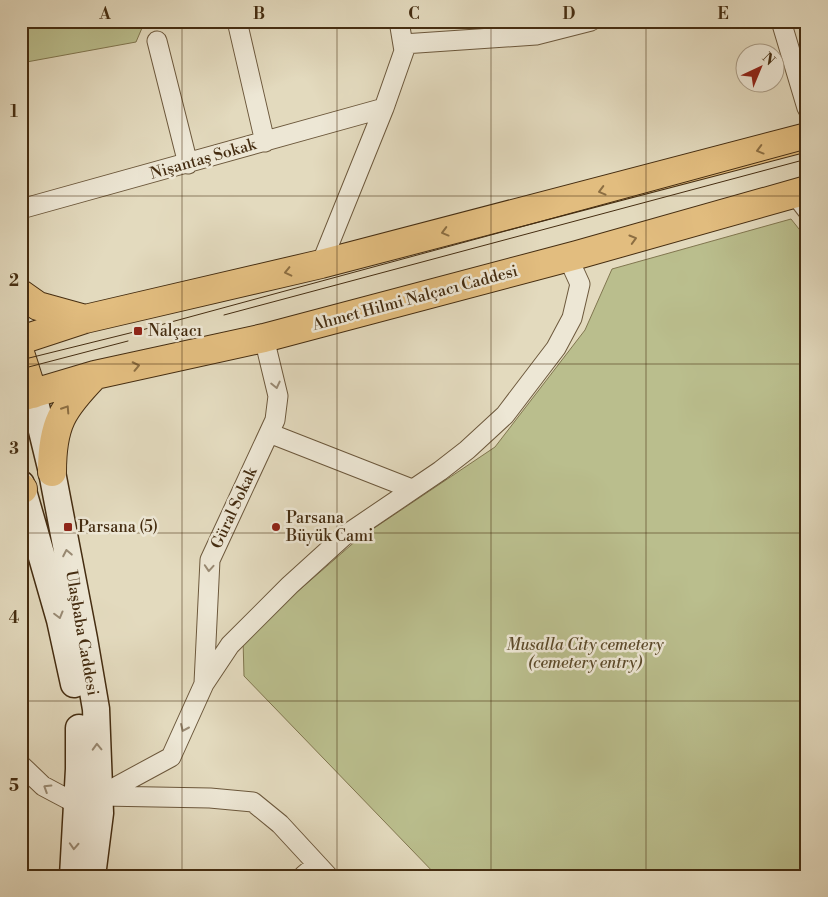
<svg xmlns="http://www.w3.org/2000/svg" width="828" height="897" font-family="'Libre Bodoni',serif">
  <rect width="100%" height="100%" fill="#e3dabe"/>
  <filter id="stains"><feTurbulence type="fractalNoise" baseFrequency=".004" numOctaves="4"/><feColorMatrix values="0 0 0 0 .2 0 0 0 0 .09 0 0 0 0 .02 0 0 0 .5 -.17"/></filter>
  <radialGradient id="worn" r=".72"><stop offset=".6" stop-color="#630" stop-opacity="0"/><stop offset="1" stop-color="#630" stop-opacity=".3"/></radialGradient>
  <path fill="#babe8d" stroke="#80764f" d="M 21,21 L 145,21 L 136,42 L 21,63 Z
    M 791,219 L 807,239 L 807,876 L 437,876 L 244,676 L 243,639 L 358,539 L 495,447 L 585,330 L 612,269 Z"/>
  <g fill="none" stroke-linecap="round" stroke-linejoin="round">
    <defs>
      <path id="minor" d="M 237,21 L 265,142
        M 781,21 L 807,108
        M 157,41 L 188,164
        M 403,44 L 536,35 L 591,21
        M 794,193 L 807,210
        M 21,209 L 384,108
        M 321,264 L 384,108 L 404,51 L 399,21
        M 269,433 L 412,489
        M 204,683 L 210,560 L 275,420 L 278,396 L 264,338
        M 21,765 L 43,786 L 77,804
        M 99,796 L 171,757 L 204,684 L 230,645 L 290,585 L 344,536 L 440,471 L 467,450 L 505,415 L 556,348 L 572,318 L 580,284 L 570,262 L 577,255
        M 101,796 L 210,798 L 253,802 L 280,824 L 328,876
        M 303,876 L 317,864"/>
      <path id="secondary" d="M 33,394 L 52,472 L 84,639 L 96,709 L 100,813 L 92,876
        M 21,484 L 60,620 L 74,684
        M 73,876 L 79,769 L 79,728"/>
      <path id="primary" d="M 21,294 L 38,306 L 85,319
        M 21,340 L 85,319 L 321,264 L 807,137
        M 21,356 L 33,394
        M 21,397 L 95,375 L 264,338 L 577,255 L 807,190
        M 52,472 C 52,424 62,409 95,375
        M 21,487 L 23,489"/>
    </defs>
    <use href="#minor" stroke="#6c583c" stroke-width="21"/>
    <use href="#secondary" stroke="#452d11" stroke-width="29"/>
    <use href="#primary" stroke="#452d11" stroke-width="30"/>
    <use href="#minor" stroke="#ede7d5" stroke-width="19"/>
    <use href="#secondary" stroke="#ede7d5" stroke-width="26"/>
    <use href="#primary" stroke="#e2bd7f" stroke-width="28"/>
    <path stroke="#452d11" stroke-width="1" d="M 224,315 L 807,159
      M 21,360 L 138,331 L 807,149
      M 21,369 L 128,341"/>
  </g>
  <defs><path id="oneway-chevron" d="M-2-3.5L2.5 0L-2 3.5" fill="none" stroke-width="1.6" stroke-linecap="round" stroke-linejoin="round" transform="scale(1.25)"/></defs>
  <g stroke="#8c6e42">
    <use href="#oneway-chevron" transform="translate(760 150) rotate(165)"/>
    <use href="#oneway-chevron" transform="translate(602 191) rotate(165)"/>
    <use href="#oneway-chevron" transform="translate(445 232) rotate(165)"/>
    <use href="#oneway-chevron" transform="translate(633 239) rotate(-16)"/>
    <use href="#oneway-chevron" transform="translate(288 272) rotate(167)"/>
    <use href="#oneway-chevron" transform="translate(136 366) rotate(-12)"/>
    <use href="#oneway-chevron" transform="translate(66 409) rotate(-57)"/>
  </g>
  <g stroke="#998a73">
    <use href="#oneway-chevron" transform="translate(276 385) rotate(77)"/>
    <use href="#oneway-chevron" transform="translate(67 553) rotate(-101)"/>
    <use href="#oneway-chevron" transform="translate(209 568) rotate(94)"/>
    <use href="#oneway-chevron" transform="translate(59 615) rotate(75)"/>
    <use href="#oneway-chevron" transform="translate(184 728) rotate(114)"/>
    <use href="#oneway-chevron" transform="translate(97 747) rotate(-92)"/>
    <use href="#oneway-chevron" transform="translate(47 788) rotate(-148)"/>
    <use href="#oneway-chevron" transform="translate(74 846) rotate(93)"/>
  </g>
  <path fill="none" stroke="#452d11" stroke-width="1" stroke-opacity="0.55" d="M 182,21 L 182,876M 337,21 L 337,876M 491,21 L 491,876M 646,21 L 646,876M 21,196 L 807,196M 21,364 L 807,364M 21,533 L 807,533M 21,701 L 807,701"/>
  <g fill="#8f2418" stroke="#ede7d5" stroke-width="2">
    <rect x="133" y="326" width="10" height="10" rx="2.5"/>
    <rect x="63" y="522" width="10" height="10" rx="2.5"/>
    <circle cx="276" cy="527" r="5"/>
  </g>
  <g text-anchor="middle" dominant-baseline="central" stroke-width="5" stroke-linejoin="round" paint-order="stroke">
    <g font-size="16" fill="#452d11" stroke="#ede7d5">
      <text transform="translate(203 159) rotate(-16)">Nişantaş Sokak</text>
      <text transform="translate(415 298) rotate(-15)">Ahmet Hilmi Nalçacı Caddesi</text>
      <text transform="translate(234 508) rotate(-65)">Güral Sokak</text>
      <text transform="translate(82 633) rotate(80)">Ulaşbaba Caddesi</text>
    </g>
    <g font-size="16" fill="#452d11" stroke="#ede7d5" text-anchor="start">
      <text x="148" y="331">Nalçacı</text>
      <text x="286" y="518">Parsana<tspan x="286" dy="18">Büyük Cami</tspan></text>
      <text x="78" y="527">Parsana (5)</text>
    </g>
    <g font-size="16" font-style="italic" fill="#5c4a2a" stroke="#ede7d5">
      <text x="585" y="645">Musalla City cemetery<tspan x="585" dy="18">(cemetery entry)</tspan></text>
    </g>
  </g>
  <rect width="828" height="897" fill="none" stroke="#e3dabe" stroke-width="55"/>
  <g transform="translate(760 68) rotate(44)"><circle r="24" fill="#ede7d5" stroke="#aa9d87"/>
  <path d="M0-4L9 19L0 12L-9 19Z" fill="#8f2418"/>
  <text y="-8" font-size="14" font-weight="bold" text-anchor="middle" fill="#452d11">N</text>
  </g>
  <rect x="28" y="28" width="772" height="842" fill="none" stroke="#452d11" stroke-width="2"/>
  <g font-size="16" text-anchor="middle" font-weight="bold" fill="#452d11">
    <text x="105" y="19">A</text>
    <text x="259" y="19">B</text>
    <text x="414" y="19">C</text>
    <text x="569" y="19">D</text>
    <text x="723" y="19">E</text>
    <text x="14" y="117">1</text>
    <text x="14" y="286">2</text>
    <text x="14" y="454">3</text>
    <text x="14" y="623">4</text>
    <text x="14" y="791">5</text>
  </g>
  <rect width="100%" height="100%" filter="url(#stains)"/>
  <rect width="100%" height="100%" fill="url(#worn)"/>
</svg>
